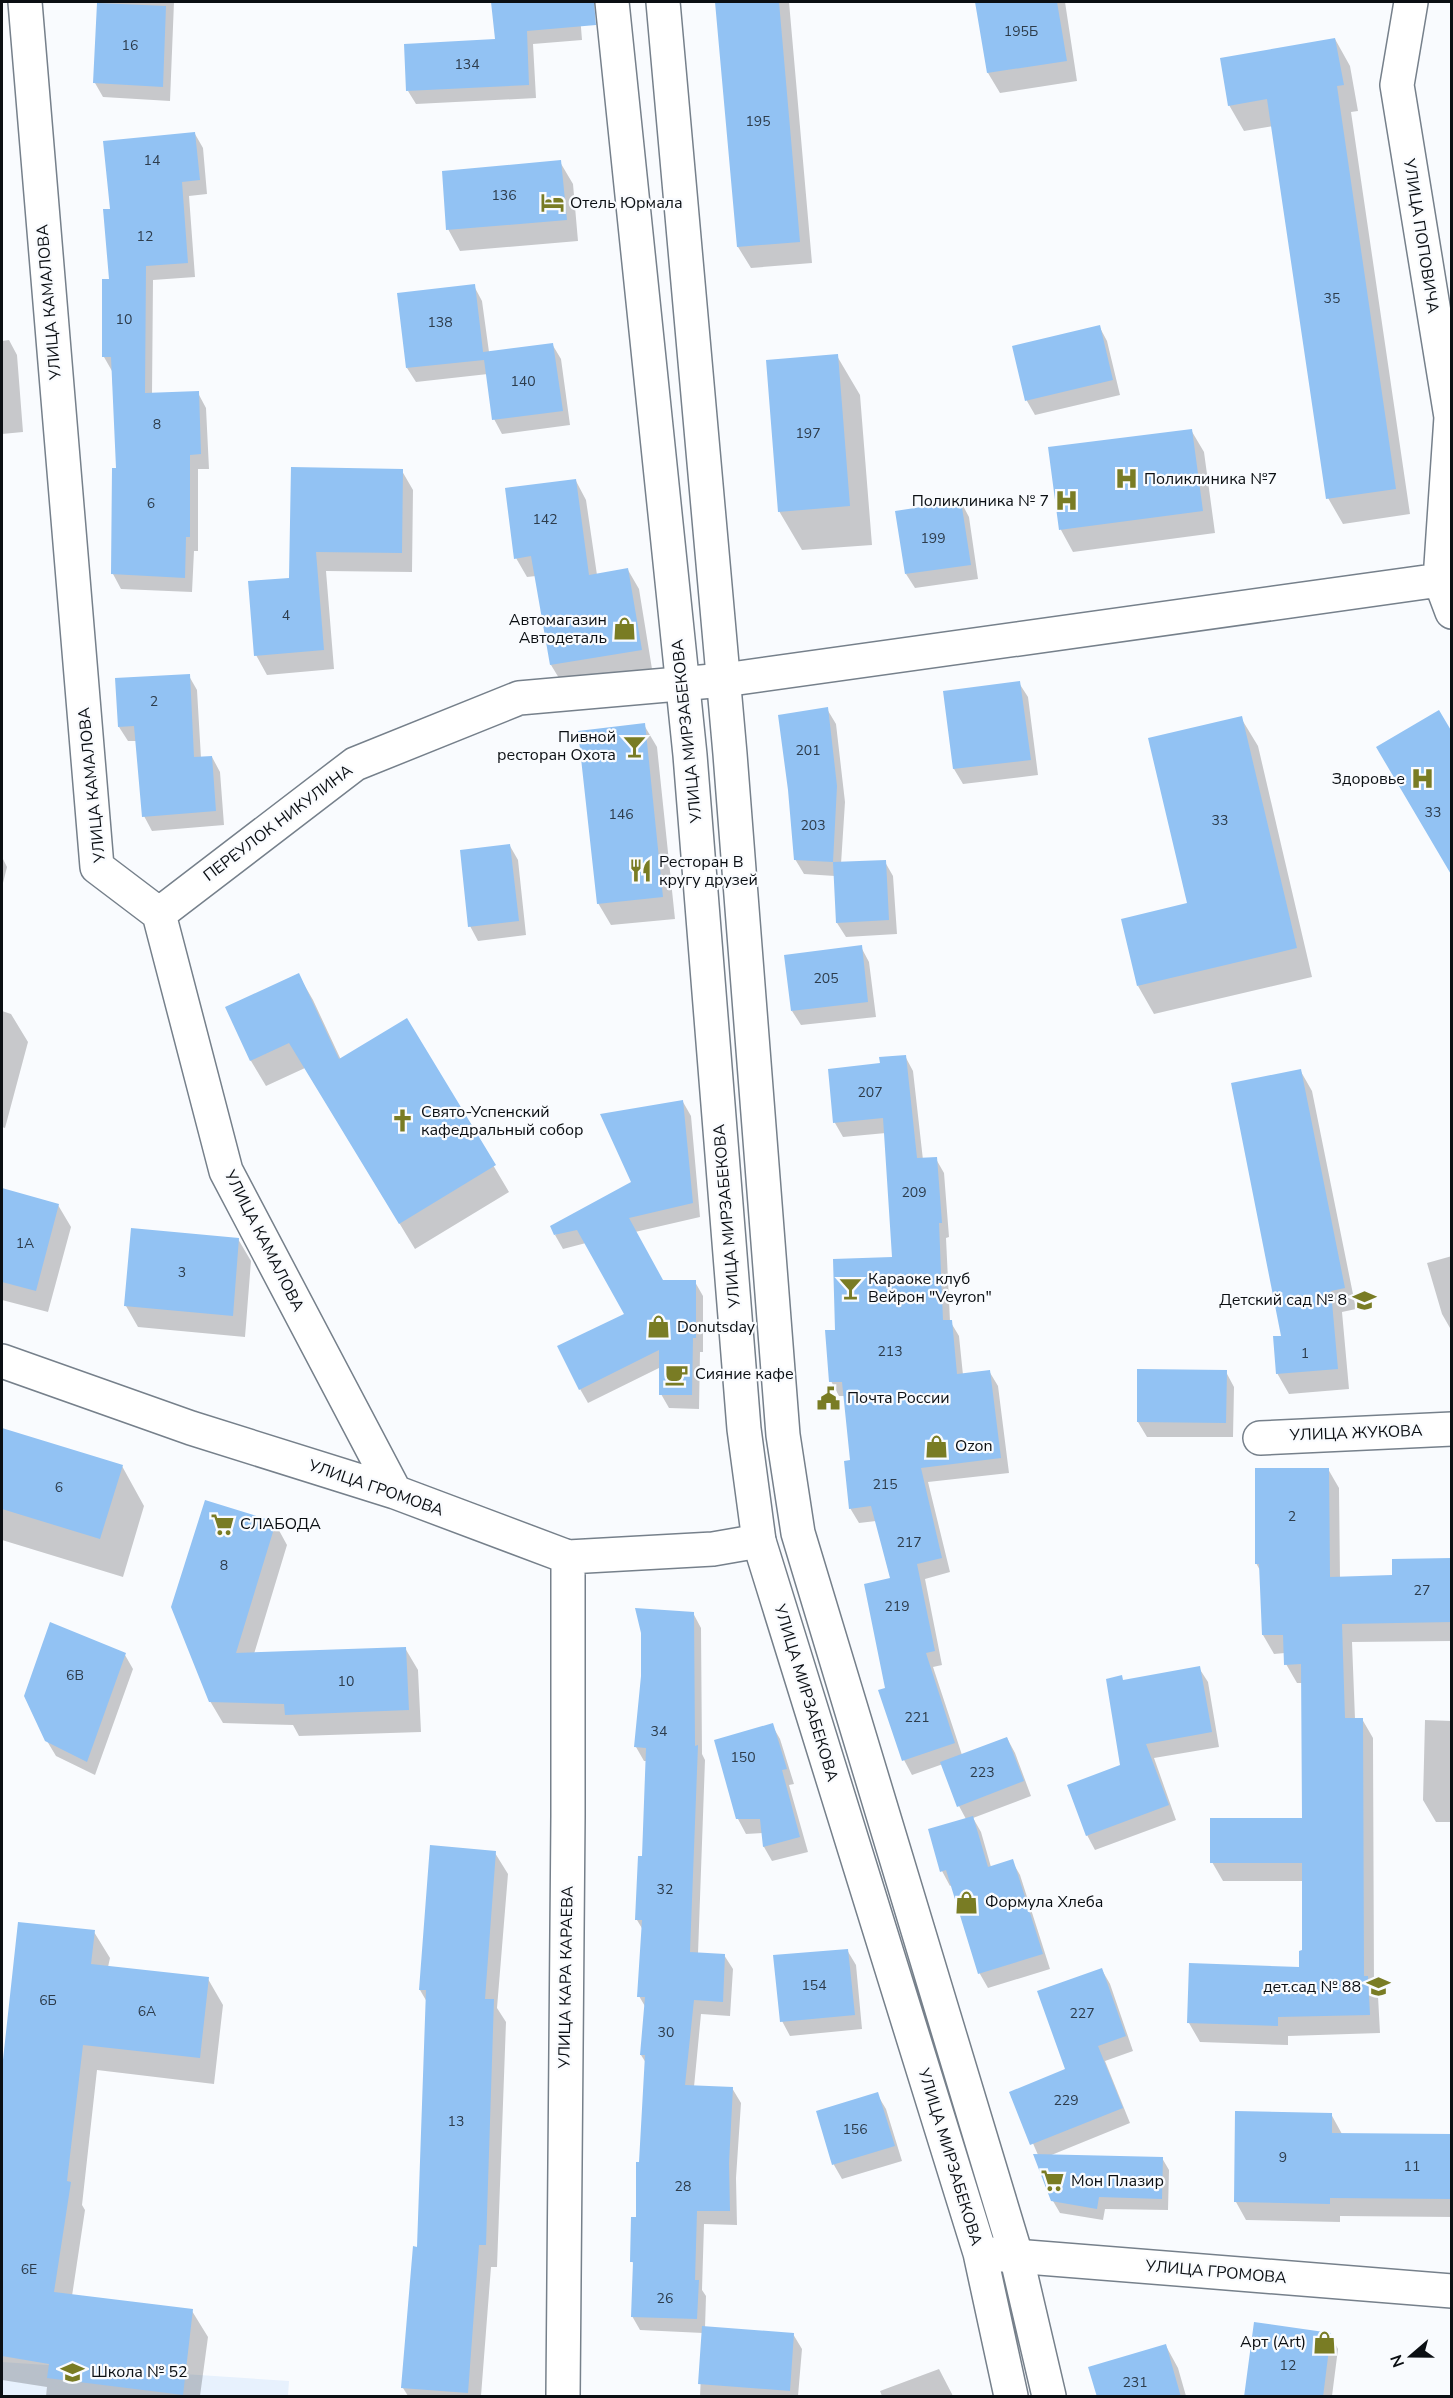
<svg xmlns="http://www.w3.org/2000/svg" width="1453" height="2398" font-family="'Nunito Sans',sans-serif">
  <rect width="100%" height="100%" fill="#f9fbfe"/>
  <path fill="#e7f1fd" d="M 2,2362 L 289,2381 L 288,2396 L 2,2396 Z"/>
  <path fill="#0003" d="M 99,2 L 174,2 L 170,101 L 103,97 L 95,83 Z
    M 493,2 L 579,2 L 582,40 L 533,44 L 536,98 L 416,104 L 408,91 L 496,41 Z
    M 717,2 L 789,2 L 812,263 L 751,268 L 738,247 Z
    M 976,2 L 1065,2 L 1077,81 L 1000,93 L 988,73 Z
    M 1335,39 L 1350,66 L 1358,111 L 1351,112 L 1410,514 L 1343,524 L 1328,498 L 1273,126 L 1244,131 L 1229,105 Z
    M 195,134 L 203,148 L 207,194 L 189,196 L 195,277 L 153,280 L 152,395 L 198,393 L 206,408 L 209,469 L 198,469 L 198,551 L 194,551 L 192,592 L 121,589 L 113,574 L 118,469 L 112,371 L 104,357 L 110,281 L 112,210 Z
    M 560,162 L 573,184 L 578,241 L 460,251 L 448,229 Z
    M 474,286 L 482,301 L 489,352 L 552,344 L 561,359 L 570,425 L 502,434 L 494,419 L 488,374 L 416,382 L 407,368 Z
    M 1099,326 L 1107,341 L 1120,395 L 1035,415 L 1027,401 L 1014,347 Z
    M 9,340 L 17,355 L 23,432 L 2,434 L 2,341 Z
    M 837,356 L 860,395 L 872,545 L 802,550 L 779,511 Z
    M 1191,430 L 1204,452 L 1215,533 L 1073,552 L 1061,530 L 1050,448 Z
    M 292,469 L 402,471 L 413,490 L 412,572 L 326,571 L 334,669 L 267,675 L 256,655 L 290,579 Z
    M 576,481 L 586,500 L 597,575 L 628,570 L 639,589 L 652,669 L 562,683 L 551,665 L 536,576 L 527,577 L 516,558 Z
    M 961,502 L 969,517 L 978,579 L 915,588 L 906,574 Z
    M 189,676 L 197,690 L 201,758 L 212,757 L 220,772 L 224,825 L 152,831 L 144,816 L 137,741 L 128,741 L 119,727 Z
    M 1019,683 L 1028,697 L 1038,775 L 963,784 L 954,769 L 944,692 Z
    M 827,709 L 836,724 L 845,802 L 841,864 L 885,862 L 893,876 L 897,934 L 846,937 L 837,923 L 835,876 L 804,874 L 795,859 Z
    M 1241,718 L 1258,746 L 1312,977 L 1154,1014 L 1138,986 L 1189,904 Z
    M 644,725 L 657,747 L 675,919 L 611,925 L 598,903 Z
    M 510,846 L 518,860 L 526,935 L 478,941 L 470,926 Z
    M 2,857 L 7,867 L 2,887 Z
    M 861,947 L 869,962 L 876,1017 L 801,1025 L 792,1011 Z
    M 298,974 L 313,1000 L 341,1060 L 407,1020 L 509,1192 L 415,1249 L 305,1068 L 266,1086 L 251,1061 L 227,1008 Z
    M 2,1011 L 11,1014 L 28,1042 L 5,1128 L 2,1127 Z
    M 905,1056 L 913,1071 L 923,1160 L 936,1159 L 944,1173 L 949,1237 L 946,1238 L 950,1321 L 959,1336 L 963,1375 L 989,1371 L 998,1386 L 1009,1473 L 928,1482 L 950,1572 L 925,1579 L 942,1665 L 933,1667 L 962,1755 L 1007,1738 L 1015,1753 L 1031,1796 L 973,1818 L 981,1832 L 991,1867 L 1012,1861 L 1020,1875 L 1050,1969 L 988,1988 L 980,1974 L 952,1885 L 950,1886 L 942,1871 L 966,1819 L 959,1806 L 943,1764 L 912,1775 L 904,1760 L 887,1689 L 891,1580 L 876,1521 L 859,1523 L 850,1508 L 851,1461 L 845,1396 L 839,1396 L 831,1381 L 837,1331 L 894,1259 L 886,1133 L 843,1137 L 835,1123 L 830,1070 L 881,1065 Z
    M 1300,1070 L 1312,1091 L 1356,1309 L 1342,1312 L 1349,1389 L 1289,1394 L 1277,1373 L 1283,1337 Z
    M 683,1102 L 691,1116 L 700,1217 L 635,1232 L 662,1281 L 695,1282 L 703,1296 L 703,1352 L 700,1352 L 699,1409 L 669,1408 L 661,1394 L 661,1367 L 588,1403 L 580,1389 L 626,1314 L 586,1243 L 563,1249 L 555,1235 L 633,1183 Z
    M 2,1190 L 58,1205 L 71,1227 L 48,1312 L 2,1300 Z
    M 238,1239 L 251,1261 L 245,1337 L 138,1327 L 126,1306 Z
    M 1452,1256 L 1452,1328 L 1450,1328 L 1442,1314 L 1427,1263 Z
    M 1226,1372 L 1234,1387 L 1233,1437 L 1147,1437 L 1138,1422 Z
    M 2,1430 L 122,1466 L 144,1506 L 123,1577 L 2,1540 Z
    M 1328,1469 L 1339,1488 L 1340,1578 L 1394,1576 L 1452,1559 L 1452,1641 L 1352,1642 L 1355,1719 L 1362,1719 L 1373,1738 L 1374,1989 L 1378,1996 L 1380,2033 L 1288,2036 L 1288,2045 L 1200,2042 L 1189,2023 L 1301,1969 L 1304,1952 L 1304,1881 L 1223,1881 L 1212,1862 L 1303,1819 L 1303,1683 L 1297,1683 L 1286,1664 L 1285,1653 L 1274,1654 L 1263,1635 L 1261,1572 L 1256,1563 Z
    M 275,1523 L 287,1545 L 254,1654 L 405,1648 L 418,1670 L 421,1732 L 299,1736 L 293,1725 L 223,1723 L 210,1701 Z
    M 693,1613 L 701,1628 L 702,1754 L 705,1760 L 698,1954 L 724,1955 L 733,1969 L 730,2016 L 701,2014 L 694,2087 L 732,2088 L 741,2103 L 736,2178 L 737,2225 L 704,2224 L 702,2290 L 706,2296 L 705,2328 L 793,2334 L 802,2349 L 798,2396 L 700,2396 L 703,2333 L 640,2330 L 632,2316 L 634,2265 L 632,2261 L 637,2219 L 646,2063 L 641,2055 L 646,2008 L 639,1996 L 643,1930 L 637,1920 L 644,1857 L 647,1761 L 644,1761 L 636,1747 Z
    M 125,1655 L 133,1669 L 95,1775 L 56,1756 L 47,1741 Z
    M 1199,1668 L 1208,1682 L 1219,1747 L 1154,1758 L 1176,1820 L 1095,1850 L 1087,1835 L 1122,1766 L 1123,1681 Z
    M 1425,1720 L 1452,1721 L 1452,1822 L 1436,1822 L 1423,1800 Z
    M 772,1725 L 780,1739 L 794,1784 L 789,1785 L 808,1852 L 772,1861 L 764,1847 L 763,1833 L 746,1834 L 738,1819 Z
    M 495,1853 L 508,1874 L 497,2008 L 506,2022 L 497,2267 L 491,2267 L 481,2396 L 408,2396 L 403,2388 L 419,2248 L 427,2002 L 420,1990 Z
    M 19,1923 L 94,1932 L 110,1958 L 108,1967 L 208,1979 L 223,2005 L 214,2084 L 97,2070 L 82,2205 L 85,2210 L 72,2296 L 192,2311 L 208,2337 L 200,2396 L 46,2396 L 47,2387 L 2,2380 L 2,2082 Z
    M 847,1950 L 856,1965 L 862,2029 L 790,2036 L 782,2021 Z
    M 1102,1970 L 1110,1984 L 1133,2051 L 1105,2061 L 1130,2123 L 1049,2156 L 1162,2158 L 1169,2170 L 1168,2210 L 1105,2209 L 1103,2220 L 1060,2213 L 1053,2201 L 1038,2155 L 1011,2092 L 1067,2070 Z
    M 877,2094 L 886,2109 L 902,2161 L 842,2179 L 834,2165 L 817,2112 Z
    M 1331,2114 L 1342,2134 L 1452,2135 L 1452,2217 L 1340,2216 L 1340,2222 L 1246,2220 L 1236,2202 Z
    M 1330,2334 L 1338,2349 L 1332,2396 L 1246,2396 Z
    M 1166,2346 L 1178,2368 L 1186,2396 L 1098,2396 Z
    M 939,2369 L 953,2396 L 882,2396 L 880,2391 Z"/>
  <path fill="#92c2f3" d="M 491,2 L 594,2 L 596,25 L 527,31 L 529,85 L 406,91 L 404,44 L 495,39 Z
    M 715,2 L 779,2 L 800,242 L 737,247 Z
    M 975,2 L 1057,2 L 1067,61 L 987,73 Z
    M 97,3 L 166,6 L 163,87 L 93,83 Z
    M 1335,38 L 1344,85 L 1337,86 L 1396,489 L 1326,499 L 1267,99 L 1228,106 L 1220,58 Z
    M 195,132 L 200,180 L 182,182 L 188,263 L 146,266 L 145,393 L 199,391 L 201,454 L 190,455 L 190,537 L 186,537 L 185,578 L 111,574 L 112,468 L 116,468 L 111,357 L 102,357 L 102,279 L 109,279 L 103,209 L 110,209 L 103,141 Z
    M 561,160 L 567,220 L 446,230 L 442,171 Z
    M 475,284 L 484,360 L 406,368 L 397,293 Z
    M 1100,325 L 1113,380 L 1025,401 L 1012,346 Z
    M 553,343 L 563,411 L 492,420 L 483,352 Z
    M 838,354 L 850,506 L 778,512 L 766,360 Z
    M 1192,429 L 1203,511 L 1059,530 L 1048,447 Z
    M 291,467 L 403,469 L 402,553 L 316,552 L 324,650 L 254,656 L 248,581 L 289,578 Z
    M 576,479 L 589,575 L 628,568 L 642,650 L 550,665 L 531,556 L 514,559 L 505,488 Z
    M 961,501 L 971,565 L 905,574 L 895,511 Z
    M 190,674 L 194,757 L 212,756 L 216,811 L 142,817 L 134,726 L 118,727 L 115,678 Z
    M 1020,681 L 1031,760 L 953,769 L 943,691 Z
    M 828,707 L 837,786 L 833,862 L 794,860 L 788,790 L 778,715 Z
    M 1439,710 L 1452,732 L 1452,876 L 1376,747 Z
    M 1242,716 L 1297,948 L 1137,986 L 1121,919 L 1187,903 L 1148,738 Z
    M 645,723 L 663,897 L 597,904 L 578,731 Z
    M 510,844 L 519,921 L 468,927 L 460,850 Z
    M 886,860 L 889,920 L 836,923 L 833,862 Z
    M 862,945 L 868,1002 L 791,1011 L 784,955 Z
    M 299,973 L 339,1059 L 407,1018 L 496,1165 L 399,1224 L 289,1043 L 250,1061 L 225,1007 Z
    M 906,1055 L 917,1158 L 937,1157 L 942,1223 L 939,1223 L 943,1320 L 952,1320 L 957,1374 L 990,1370 L 1001,1458 L 921,1468 L 942,1558 L 917,1564 L 935,1651 L 926,1653 L 955,1743 L 902,1761 L 878,1690 L 885,1688 L 864,1584 L 890,1578 L 871,1506 L 849,1509 L 844,1461 L 850,1460 L 842,1382 L 829,1382 L 825,1330 L 835,1330 L 833,1259 L 892,1257 L 883,1118 L 833,1123 L 828,1069 L 880,1063 L 879,1057 Z
    M 1301,1069 L 1345,1288 L 1331,1291 L 1338,1369 L 1276,1374 L 1273,1336 L 1281,1336 L 1231,1083 Z
    M 683,1100 L 693,1203 L 629,1218 L 663,1280 L 696,1280 L 696,1338 L 693,1338 L 692,1395 L 659,1395 L 659,1350 L 579,1390 L 557,1346 L 624,1314 L 577,1230 L 554,1235 L 550,1226 L 631,1182 L 600,1114 Z
    M 2,1188 L 59,1204 L 36,1291 L 2,1282 Z
    M 131,1228 L 239,1238 L 233,1316 L 124,1306 Z
    M 1137,1369 L 1227,1370 L 1226,1423 L 1137,1422 Z
    M 2,1428 L 123,1465 L 100,1539 L 2,1509 Z
    M 1255,1468 L 1329,1468 L 1330,1577 L 1392,1575 L 1392,1559 L 1452,1558 L 1452,1622 L 1342,1624 L 1345,1718 L 1363,1718 L 1364,1976 L 1368,1976 L 1370,2015 L 1278,2017 L 1278,2026 L 1187,2023 L 1189,1963 L 1299,1967 L 1299,1951 L 1302,1950 L 1302,1863 L 1210,1863 L 1210,1818 L 1302,1818 L 1301,1664 L 1284,1665 L 1283,1635 L 1262,1635 L 1259,1564 L 1255,1564 Z
    M 205,1500 L 276,1522 L 236,1653 L 406,1647 L 409,1710 L 285,1715 L 284,1704 L 209,1702 L 171,1607 Z
    M 635,1608 L 694,1612 L 695,1746 L 698,1745 L 690,1952 L 725,1954 L 723,2002 L 694,2000 L 685,2085 L 733,2087 L 729,2163 L 730,2211 L 697,2211 L 695,2280 L 699,2280 L 697,2319 L 631,2317 L 633,2262 L 630,2262 L 631,2217 L 636,2217 L 636,2162 L 639,2162 L 645,2055 L 640,2055 L 645,1997 L 637,1997 L 642,1920 L 635,1920 L 638,1856 L 642,1856 L 646,1748 L 634,1747 L 641,1676 L 641,1633 Z
    M 50,1622 L 126,1653 L 87,1762 L 45,1741 L 24,1696 Z
    M 1200,1666 L 1212,1732 L 1146,1744 L 1169,1805 L 1086,1836 L 1067,1785 L 1120,1765 L 1106,1679 L 1122,1675 L 1123,1680 Z
    M 773,1723 L 787,1769 L 782,1770 L 800,1837 L 763,1847 L 760,1819 L 736,1819 L 714,1740 Z
    M 1007,1737 L 1024,1781 L 957,1807 L 940,1762 Z
    M 973,1816 L 988,1867 L 1013,1859 L 1043,1954 L 978,1974 L 946,1870 L 940,1872 L 928,1829 Z
    M 430,1845 L 496,1851 L 485,1999 L 494,1999 L 486,2245 L 479,2245 L 468,2393 L 401,2388 L 413,2246 L 417,2247 L 426,1990 L 419,1990 Z
    M 18,1922 L 95,1930 L 91,1964 L 209,1977 L 200,2058 L 83,2045 L 67,2181 L 71,2182 L 54,2292 L 193,2309 L 183,2395 L 47,2378 L 49,2364 L 2,2356 L 2,2069 Z
    M 848,1949 L 855,2015 L 780,2022 L 773,1955 Z
    M 1102,1968 L 1126,2036 L 1098,2046 L 1123,2108 L 1030,2145 L 1009,2092 L 1065,2069 L 1037,1991 Z
    M 878,2092 L 895,2146 L 832,2165 L 816,2111 Z
    M 1235,2111 L 1332,2113 L 1332,2133 L 1452,2134 L 1452,2199 L 1330,2198 L 1330,2204 L 1234,2202 Z
    M 1033,2154 L 1163,2157 L 1162,2199 L 1099,2197 L 1097,2209 L 1051,2201 Z
    M 1254,2322 L 1331,2333 L 1323,2397 L 1244,2397 Z
    M 702,2326 L 794,2333 L 790,2391 L 698,2384 Z
    M 1166,2344 L 1181,2397 L 1097,2397 L 1088,2367 Z"/>
  <g fill="none" stroke-linecap="round" stroke-linejoin="round">
    <defs>
      <path id="minor" d="M 25,2 L 97,867 L 159,914 L 226,1171 L 395,1492
        M 1411,2 L 1397,85 L 1451,417 L 1440,580 L 1452,612
        M 159,914 L 355,764 L 519,698 L 724,680 L 1440,580
        M 2,1361 L 191,1428 L 395,1492 L 568,1557 L 713,1549 L 759,1541
        M 1260,1438 L 1452,1429
        M 990,2254 L 1452,2291
        M 563,2396 L 568,1816 L 568,1557"/>
      <path id="primary" d="M 612,2 L 690,755 L 744,1429 L 759,1541 L 980,2253 L 1011,2396
        M 663,2 L 730,754 L 783,1435 L 798,1533 L 1016,2255 L 1049,2396"/>
    </defs>
    <use href="#minor" stroke="#76808b" stroke-width="36"/>
    <use href="#primary" stroke="#76808b" stroke-width="36"/>
    <use href="#minor" stroke="#fff" stroke-width="33"/>
    <use href="#primary" stroke="#fff" stroke-width="33"/>
  </g>
  <defs>
    <symbol id="hotel-bare" viewBox="-9 -9 18 18"><path d="M-6-4.5h1.5V1H6V5H4.5V3h-9V5H-6ZM-4 0a1.8 1.8 0 1 1 3.6 0ZM.5 0V-2.5h3Q6-2.5 6 0Z" fill="#797c24" stroke="#f9fbfe" stroke-width="2.5" paint-order="stroke"/></symbol>
    <symbol id="hospital-bare" viewBox="-9 -9 18 18"><path d="M-5-5h3v3.5h4V-5h3V5h-3V1.5h-4V5h-3Z" fill="#797c24" stroke="#f9fbfe" stroke-width="2.5" paint-order="stroke"/></symbol>
    <symbol id="shop-bare" viewBox="-9 -9 18 18"><path d="M-5-2.5h2.3a2.7 3.5 0 0 1 5.4 0H5L5.5 6h-11ZM-1.5-2.5h3a1.5 2.3 0 0 0-3 0Z" fill="#797c24" stroke="#f9fbfe" stroke-width="2.5" paint-order="stroke"/></symbol>
    <symbol id="bar-bare" viewBox="-9 -9 18 18"><path d="M-6-5H6L.8 .8V4.5H3.5V6h-7V4.5H-.8V.8Z" fill="#797c24" stroke="#f9fbfe" stroke-width="2.5" paint-order="stroke"/></symbol>
    <symbol id="restaurant-bare" viewBox="-9 -9 18 18"><path d="M-5-6h1v4h1v-4h1v4h1v-4h1v5L-1.5 .5V6h-2V.5L-5-1ZM5-6V6H3V1.5H1.5Q1.5-4 5-6Z" fill="#797c24" stroke="#f9fbfe" stroke-width="2.5" paint-order="stroke"/></symbol>
    <symbol id="church-bare" viewBox="-9 -9 18 18"><path d="M-1.2-6h2.4v3.5h3.3v2.4h-3.3V6h-2.4V-.1h-3.3v-2.4h3.3Z" fill="#797c24" stroke="#f9fbfe" stroke-width="2.5" paint-order="stroke"/></symbol>
    <symbol id="school-bare" viewBox="-9 -9 18 18"><path d="M0-5L7-2L0 1L-7-2ZM-4 1L0 2.5L4 1V4Q0 6-4 4Z" fill="#797c24" stroke="#f9fbfe" stroke-width="2.5" paint-order="stroke"/></symbol>
    <symbol id="cafe-bare" viewBox="-9 -9 18 18"><path d="M-5.5-4.5H6V0H3Q3 3.5 0 3.5H-2.5Q-5.5 3.5-5.5 0ZM3-3.2v2h1.7v-2ZM-6 4.5H4V6H-6Z" fill="#797c24" stroke="#f9fbfe" stroke-width="2.5" paint-order="stroke"/></symbol>
    <symbol id="civic-bare" viewBox="-9 -9 18 18"><path d="M-.6-6.5H3V-4.5H.6V-3L4-1V1h2V6H-6V1h2V-1L-.6-3ZM-1.2 2.5V6h2.4V2.5Z" fill="#797c24" stroke="#f9fbfe" stroke-width="2.5" paint-order="stroke"/></symbol>
    <symbol id="supermarket-bare" viewBox="-9 -9 18 18"><path d="M-6-5.5h2.5l.6 2H6L4.5 2H-2.5L-4.4-4H-6ZM-1.5 3.2a1.3 1.3 0 1 0 .1 0ZM3 3.2a1.3 1.3 0 1 0 .1 0Z" fill="#797c24" stroke="#f9fbfe" stroke-width="2.5" paint-order="stroke"/></symbol>
  </defs>
  <g fill-rule="evenodd">
    <use href="#hotel-bare" x="536" y="186" width="33" height="33"/>
    <use href="#hospital-bare" x="1110" y="462" width="33" height="33"/>
    <use href="#hospital-bare" x="1050" y="484" width="33" height="33"/>
    <use href="#shop-bare" x="608" y="612" width="33" height="33"/>
    <use href="#bar-bare" x="618" y="730" width="33" height="33"/>
    <use href="#hospital-bare" x="1406" y="762" width="33" height="33"/>
    <use href="#restaurant-bare" x="624" y="854" width="33" height="33"/>
    <use href="#church-bare" x="386" y="1104" width="33" height="33"/>
    <use href="#bar-bare" x="834" y="1272" width="33" height="33"/>
    <use href="#school-bare" x="1348" y="1284" width="33" height="33"/>
    <use href="#shop-bare" x="642" y="1310" width="33" height="33"/>
    <use href="#cafe-bare" x="660" y="1358" width="33" height="33"/>
    <use href="#civic-bare" x="812" y="1382" width="33" height="33"/>
    <use href="#shop-bare" x="920" y="1430" width="33" height="33"/>
    <use href="#supermarket-bare" x="206" y="1508" width="33" height="33"/>
    <use href="#shop-bare" x="950" y="1886" width="33" height="33"/>
    <use href="#school-bare" x="1362" y="1970" width="33" height="33"/>
    <use href="#supermarket-bare" x="1036" y="2164" width="33" height="33"/>
    <use href="#shop-bare" x="1308" y="2326" width="33" height="33"/>
    <use href="#school-bare" x="56" y="2356" width="33" height="33"/>
  </g>
  <g text-anchor="middle" dominant-baseline="central" stroke-width="4.5" stroke-linejoin="round" paint-order="stroke">
    <g font-size="14" fill="#2d3c4b">
      <text x="1021" y="31">195Б</text>
      <text x="130" y="45">16</text>
      <text x="467" y="64">134</text>
      <text x="758" y="121">195</text>
      <text x="152" y="160">14</text>
      <text x="504" y="195">136</text>
      <text x="145" y="236">12</text>
      <text x="1332" y="298">35</text>
      <text x="124" y="319">10</text>
      <text x="440" y="322">138</text>
      <text x="523" y="381">140</text>
      <text x="157" y="424">8</text>
      <text x="808" y="433">197</text>
      <text x="151" y="503">6</text>
      <text x="545" y="519">142</text>
      <text x="933" y="538">199</text>
      <text x="286" y="615">4</text>
      <text x="154" y="701">2</text>
      <text x="808" y="750">201</text>
      <text x="1433" y="812">33</text>
      <text x="621" y="814">146</text>
      <text x="1220" y="820">33</text>
      <text x="813" y="825">203</text>
      <text x="826" y="978">205</text>
      <text x="870" y="1092">207</text>
      <text x="914" y="1192">209</text>
      <text x="25" y="1243">1А</text>
      <text x="182" y="1272">3</text>
      <text x="890" y="1351">213</text>
      <text x="1305" y="1353">1</text>
      <text x="885" y="1484">215</text>
      <text x="59" y="1487">6</text>
      <text x="1292" y="1516">2</text>
      <text x="909" y="1542">217</text>
      <text x="224" y="1565">8</text>
      <text x="1422" y="1590">27</text>
      <text x="897" y="1606">219</text>
      <text x="75" y="1675">6В</text>
      <text x="346" y="1681">10</text>
      <text x="917" y="1717">221</text>
      <text x="659" y="1731">34</text>
      <text x="743" y="1757">150</text>
      <text x="982" y="1772">223</text>
      <text x="665" y="1889">32</text>
      <text x="814" y="1985">154</text>
      <text x="48" y="2000">6Б</text>
      <text x="147" y="2011">6А</text>
      <text x="1082" y="2013">227</text>
      <text x="666" y="2032">30</text>
      <text x="1066" y="2100">229</text>
      <text x="456" y="2121">13</text>
      <text x="855" y="2129">156</text>
      <text x="1283" y="2157">9</text>
      <text x="1412" y="2166">11</text>
      <text x="683" y="2186">28</text>
      <text x="29" y="2269">6Е</text>
      <text x="665" y="2298">26</text>
      <text x="1288" y="2365">12</text>
      <text x="1135" y="2382">231</text>
    </g>
    <g font-size="16" fill="#0b0f13" stroke="#f9fbfe" text-anchor="start">
      <text x="570" y="203">Отель Юрмала</text>
      <text x="1144" y="479">Поликлиника №7</text>
      <text x="1049" y="501" text-anchor="end">Поликлиника № 7</text>
      <text x="607" y="620" text-anchor="end">Автомагазин<tspan x="607" dy="18">Автодеталь</tspan></text>
      <text x="616" y="737" text-anchor="end">Пивной<tspan x="616" dy="18">ресторан Охота</tspan></text>
      <text x="1405" y="779" text-anchor="end">Здоровье</text>
      <text x="659" y="862">Ресторан В<tspan x="659" dy="18">кругу друзей</tspan></text>
      <text x="421" y="1112">Свято-Успенский<tspan x="421" dy="18">кафедральный собор</tspan></text>
      <text x="868" y="1279">Караоке клуб<tspan x="868" dy="18">Вейрон "Veyron"</tspan></text>
      <text x="1347" y="1300" text-anchor="end">Детский сад № 8</text>
      <text x="677" y="1327">Donutsday</text>
      <text x="695" y="1374">Сияние кафе</text>
      <text x="847" y="1398">Почта России</text>
      <text x="955" y="1446">Ozon</text>
      <text x="240" y="1524">СЛАБОДА</text>
      <text x="985" y="1902">Формула Хлеба</text>
      <text x="1361" y="1987" text-anchor="end">дет.сад № 88</text>
      <text x="1071" y="2181">Мон Плазир</text>
      <text x="1306" y="2342" text-anchor="end">Арт (Art)</text>
      <text x="91" y="2372">Школа № 52</text>
    </g>
    <g font-size="16" fill="#0b0f13" stroke="#f9fbfe">
      <text transform="translate(1421 236) rotate(81)">УЛИЦА ПОПОВИЧА</text>
      <text transform="translate(49 302) rotate(-95)">УЛИЦА КАМАЛОВА</text>
      <text transform="translate(687 731) rotate(-96)">УЛИЦА МИРЗАБЕКОВА</text>
      <text transform="translate(92 785) rotate(-96)">УЛИЦА КАМАЛОВА</text>
      <text transform="translate(278 823) rotate(-37)">ПЕРЕУЛОК НИКУЛИНА</text>
      <text transform="translate(727 1216) rotate(-95)">УЛИЦА МИРЗАБЕКОВА</text>
      <text transform="translate(264 1241) rotate(63)">УЛИЦА КАМАЛОВА</text>
      <text transform="translate(1356 1433) rotate(-2)">УЛИЦА ЖУКОВА</text>
      <text transform="translate(376 1488) rotate(19)">УЛИЦА ГРОМОВА</text>
      <text transform="translate(806 1693) rotate(73)">УЛИЦА МИРЗАБЕКОВА</text>
      <text transform="translate(566 1977) rotate(-89)">УЛИЦА КАРА КАРАЕВА</text>
      <text transform="translate(950 2157) rotate(73)">УЛИЦА МИРЗАБЕКОВА</text>
      <text transform="translate(1216 2272) rotate(5)">УЛИЦА ГРОМОВА</text>
    </g>
  </g>
  <rect width="1453" height="2398" fill="none" stroke="#0b0f13" stroke-width="6"/>
  <g transform="translate(1411 2356) rotate(250)" stroke="#f9fbfe" stroke-width="4.5" paint-order="stroke">
  <path d="M0-4.5L10 22L0 15L-10 22Z" fill="#0b0f13"/>
  <text y="-9" font-size="16" font-weight="bold" text-anchor="middle" fill="#0b0f13">N</text>
  </g>
</svg>
